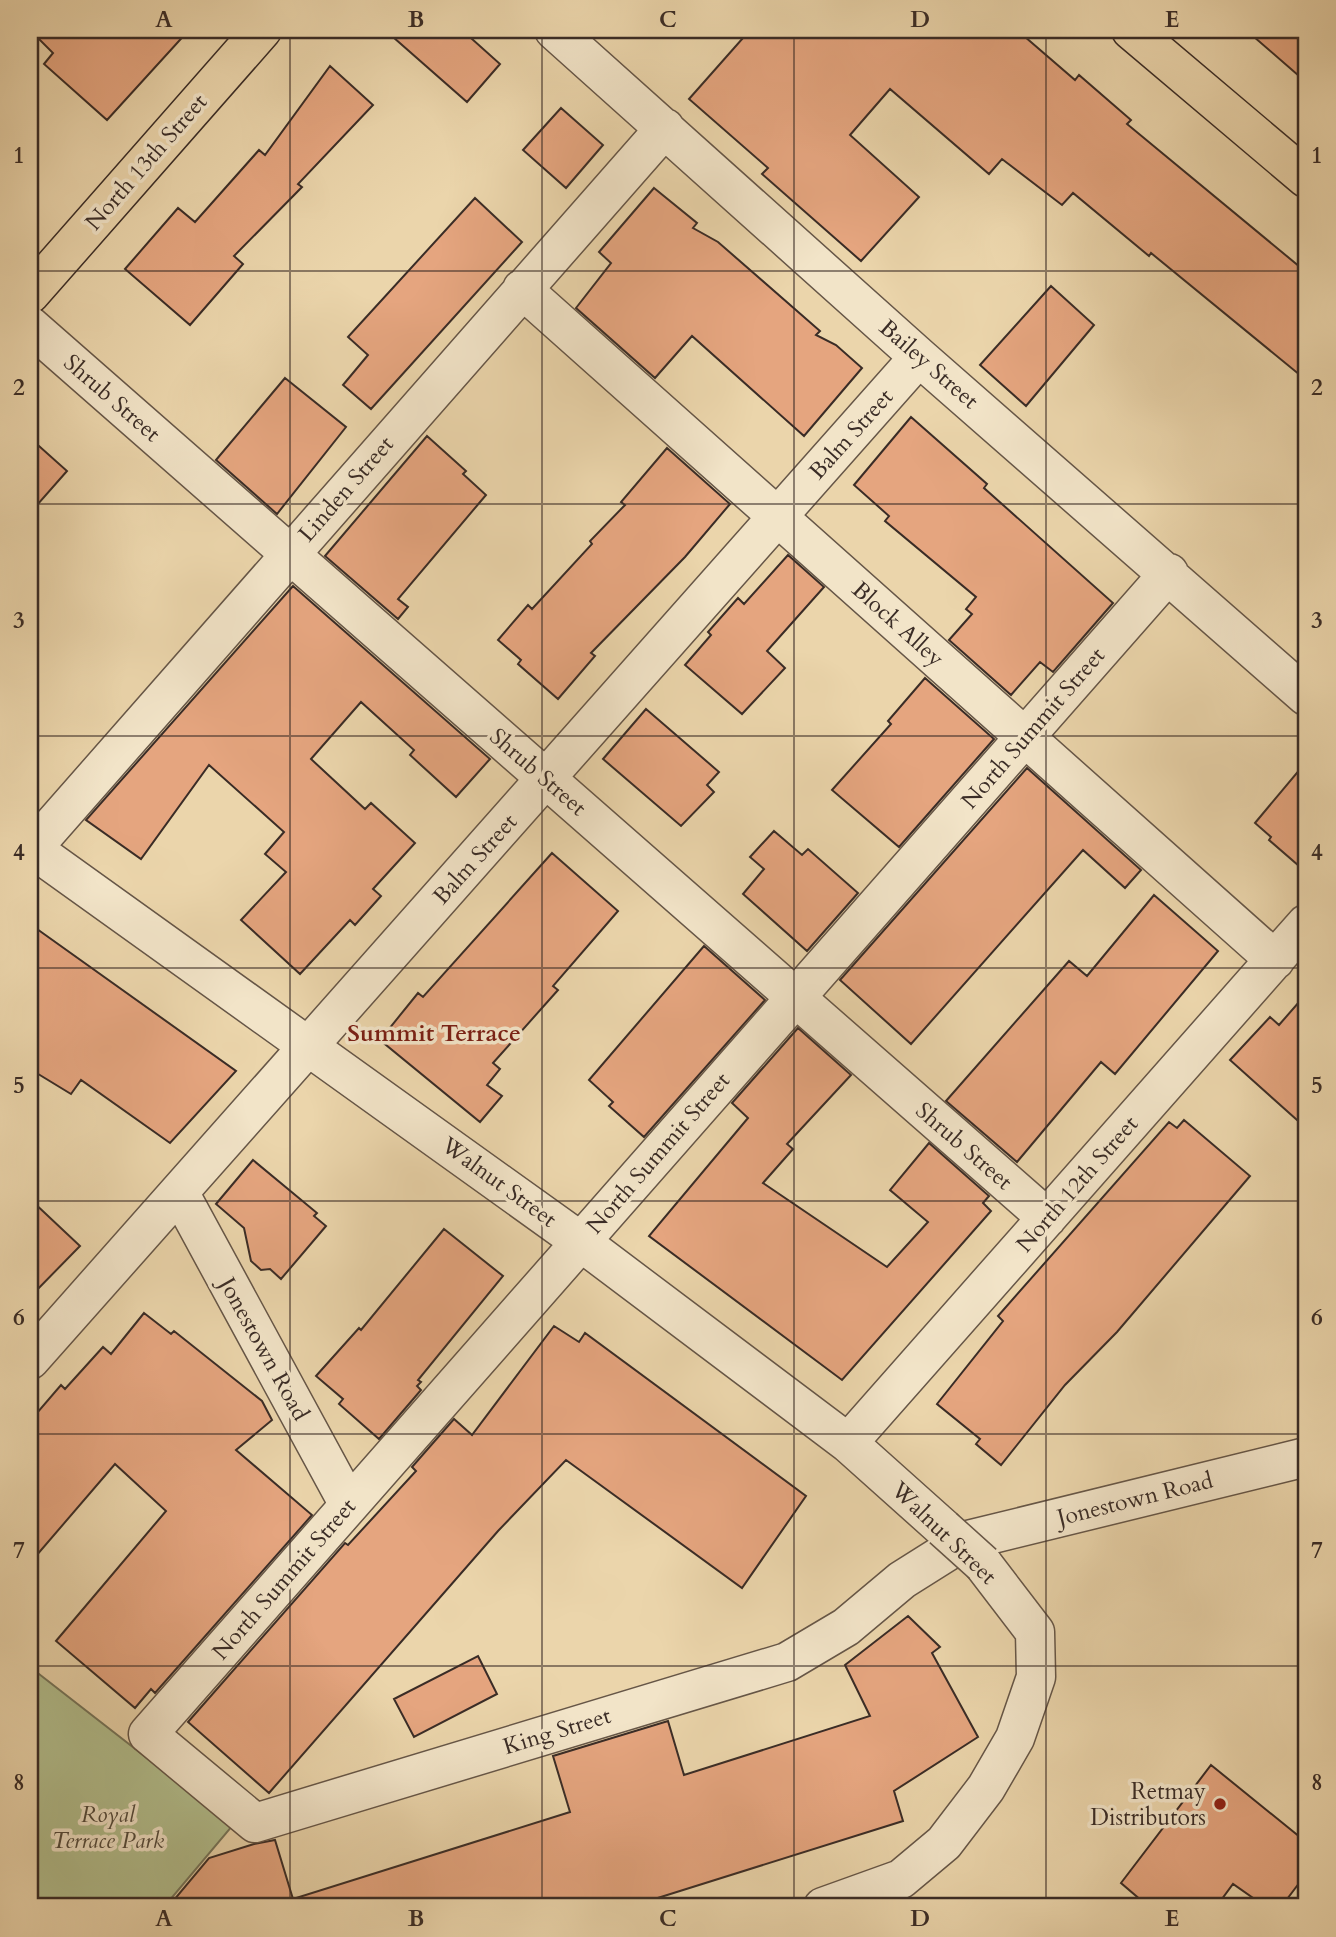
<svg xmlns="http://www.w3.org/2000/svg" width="1336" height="1937" font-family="Cardo,serif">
  <rect width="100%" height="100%" fill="#ebd5ab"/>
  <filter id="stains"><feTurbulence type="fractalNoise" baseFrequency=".00286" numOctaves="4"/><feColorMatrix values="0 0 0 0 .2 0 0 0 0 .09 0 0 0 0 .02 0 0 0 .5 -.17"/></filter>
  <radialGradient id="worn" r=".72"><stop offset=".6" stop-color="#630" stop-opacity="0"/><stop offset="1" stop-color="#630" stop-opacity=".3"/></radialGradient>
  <path fill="#b2be8d" stroke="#76755a" stroke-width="2" d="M 30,1667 L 233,1825 L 164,1907 L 30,1907 Z"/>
  <path fill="#e5a57f" stroke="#3a2c26" stroke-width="2" d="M 30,30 L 189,30 L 107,120 L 44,64 L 53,53 Z
    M 385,30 L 462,30 L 500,64 L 467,102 Z
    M 750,30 L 1017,30 L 1075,80 L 1079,75 L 1131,120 L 1127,124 L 1306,272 L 1306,380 L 1151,253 L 1149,256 L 1073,193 L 1062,205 L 1002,159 L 989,174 L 890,89 L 850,135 L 919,197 L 861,261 L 762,174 L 768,168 L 689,99 Z
    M 1246,30 L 1306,30 L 1306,82 Z
    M 330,66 L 373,105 L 298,184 L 302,187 L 234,256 L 243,264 L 190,325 L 125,269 L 178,208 L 195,222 L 259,150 L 265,155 Z
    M 561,108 L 603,145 L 566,188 L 523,150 Z
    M 654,188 L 697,223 L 693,228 L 718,242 L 820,331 L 816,335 L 836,345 L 862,368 L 804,436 L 692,336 L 655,378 L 576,308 L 611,263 L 599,252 Z
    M 475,198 L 522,242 L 371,409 L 343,385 L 368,355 L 348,337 Z
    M 1051,286 L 1094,325 L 1026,406 L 980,365 Z
    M 285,378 L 346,427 L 277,514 L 216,460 Z
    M 911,417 L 987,484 L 984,488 L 1113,603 L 1053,672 L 1040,662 L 1011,695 L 949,640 L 972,614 L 966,609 L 976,597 L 885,521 L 889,516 L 854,485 Z
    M 427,436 L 466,471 L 463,474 L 486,495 L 398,599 L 408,607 L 398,619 L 325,556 Z
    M 30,438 L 67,471 L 30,513 Z
    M 667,448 L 730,504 L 685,557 L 591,653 L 595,656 L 558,699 L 518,664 L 521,660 L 498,640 L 528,605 L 532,609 L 592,544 L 590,541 L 625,505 L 621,502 Z
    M 788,555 L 824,587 L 767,651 L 785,668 L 742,714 L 685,665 L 711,635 L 708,632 L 738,598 L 744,604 Z
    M 293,586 L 490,759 L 456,797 L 410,755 L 414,750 L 361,702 L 311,759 L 365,809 L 371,803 L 415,843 L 373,889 L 381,896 L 355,925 L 350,920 L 300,974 L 241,920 L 286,872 L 265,854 L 284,832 L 209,765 L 141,859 L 86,820 Z
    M 925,678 L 994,739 L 899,847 L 832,790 L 891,724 L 888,721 Z
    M 646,709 L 719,772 L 707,785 L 714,792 L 681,826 L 603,759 Z
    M 1306,762 L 1306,872 L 1269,840 L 1271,837 L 1255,823 Z
    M 1027,768 L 1141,870 L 1125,888 L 1083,850 L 911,1044 L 840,980 Z
    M 774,831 L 802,855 L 808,849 L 858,893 L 807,951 L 743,894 L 764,869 L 750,857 Z
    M 552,853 L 618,911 L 553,986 L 558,990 L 493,1063 L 500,1069 L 487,1085 L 502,1096 L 480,1122 L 380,1040 L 418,993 L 423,997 Z
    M 1154,895 L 1218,951 L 1115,1074 L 1101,1062 L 1017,1162 L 946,1101 L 1069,961 L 1087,976 Z
    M 30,924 L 236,1071 L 170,1143 L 81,1080 L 71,1094 L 30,1069 Z
    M 704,946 L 765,1000 L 644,1137 L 609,1106 L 613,1102 L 589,1080 Z
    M 1306,994 L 1306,1128 L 1230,1060 L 1270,1017 L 1279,1025 Z
    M 798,1028 L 851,1075 L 787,1144 L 793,1149 L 763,1183 L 887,1267 L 928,1222 L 890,1190 L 929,1143 L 989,1196 L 983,1203 L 991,1211 L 842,1380 L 649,1236 L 748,1118 L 732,1103 Z
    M 1184,1120 L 1250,1176 L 1117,1332 L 1065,1385 L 1001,1465 L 976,1444 L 980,1439 L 937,1404 L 1003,1321 L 998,1316 L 1169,1122 L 1177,1128 Z
    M 253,1160 L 317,1213 L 314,1216 L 326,1226 L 281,1279 L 270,1269 L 261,1270 L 251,1261 L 244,1228 L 216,1204 Z
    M 30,1199 L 80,1246 L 30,1297 Z
    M 444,1229 L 503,1276 L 418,1380 L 421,1382 L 417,1386 L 421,1390 L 379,1439 L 339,1404 L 343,1399 L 316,1376 L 359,1328 L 361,1330 Z
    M 144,1313 L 171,1334 L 174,1331 L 262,1401 L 272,1420 L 236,1450 L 312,1515 L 155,1693 L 151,1689 L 135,1708 L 56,1641 L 166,1511 L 115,1464 L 30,1563 L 30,1421 L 61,1385 L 65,1389 L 103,1347 L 111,1354 Z
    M 554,1326 L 579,1342 L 585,1333 L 806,1496 L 742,1588 L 566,1460 L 498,1531 L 269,1793 L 188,1722 L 345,1543 L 348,1545 L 416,1471 L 412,1467 L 454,1419 L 472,1435 Z
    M 908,1616 L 940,1647 L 932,1653 L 978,1737 L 894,1791 L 903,1821 L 629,1907 L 168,1907 L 209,1858 L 254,1844 L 275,1840 L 293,1899 L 570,1812 L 553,1756 L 668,1721 L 684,1775 L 870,1716 L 845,1665 Z
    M 478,1656 L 497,1694 L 414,1737 L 394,1699 Z
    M 1211,1765 L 1306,1842 L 1306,1874 L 1281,1907 L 1266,1907 L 1233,1884 L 1216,1907 L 1149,1907 L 1121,1883 Z"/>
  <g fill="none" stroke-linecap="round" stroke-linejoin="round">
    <defs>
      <path id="minor" d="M 554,30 L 919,357 L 1306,696
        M 522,289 L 1275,960
        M 30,326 L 1047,1218
        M 1169,573 L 148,1734 L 255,1823 L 787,1662 L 846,1627 L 902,1580 L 964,1541 L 1306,1457
        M 30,847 L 581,1242 L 848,1443 L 943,1528
        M 30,851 L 665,128
        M 179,1192 L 349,1505
        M 30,1360 L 919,357
        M 848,1443 L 1306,924
        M 823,1907 L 901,1879 L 944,1843 L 986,1788 L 1015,1738 L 1036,1677 L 1035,1632 L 983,1564"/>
      <path id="major" d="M 1131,30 L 1306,178
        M 30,294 L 262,30"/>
    </defs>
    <use href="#minor" stroke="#665647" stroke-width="41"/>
    <use href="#major" stroke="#3a2c26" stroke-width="41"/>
    <use href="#minor" stroke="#f2e4c8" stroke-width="38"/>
    <use href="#major" stroke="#ebd5ab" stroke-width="38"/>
    <defs>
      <path id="minor-bridge" d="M 943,1528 L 983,1564"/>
    </defs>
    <use href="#minor-bridge" stroke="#665647" stroke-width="41" stroke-linecap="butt"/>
    <use href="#minor-bridge" stroke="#f2e4c8" stroke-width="38"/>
  </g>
  <path fill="none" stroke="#3a2c26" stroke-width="2" stroke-opacity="0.55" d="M 290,30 L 290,1907M 542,30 L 542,1907M 794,30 L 794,1907M 1046,30 L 1046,1907M 30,271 L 1306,271M 30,504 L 1306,504M 30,736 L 1306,736M 30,968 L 1306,968M 30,1201 L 1306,1201M 30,1434 L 1306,1434M 30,1666 L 1306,1666"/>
  <circle fill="#8f2418" stroke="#f2e4c8" stroke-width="2.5" cx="1220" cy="1804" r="7"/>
  <g text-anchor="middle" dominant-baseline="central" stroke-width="7" stroke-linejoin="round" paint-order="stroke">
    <g font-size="23" fill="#3a2c26" stroke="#f2e4c8">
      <text transform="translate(146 162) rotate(-49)">North 13th Street</text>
      <text transform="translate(929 364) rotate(41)">Bailey Street</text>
      <text transform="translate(112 398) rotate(41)">Shrub Street</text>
      <text transform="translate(851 434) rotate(-48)">Balm Street</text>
      <text transform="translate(346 489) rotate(-49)">Linden Street</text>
      <text transform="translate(898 624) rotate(42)">Block Alley</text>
      <text transform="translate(1033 728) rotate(-49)">North Summit Street</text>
      <text transform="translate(538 772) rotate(41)">Shrub Street</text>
      <text transform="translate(475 859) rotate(-48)">Balm Street</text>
      <text transform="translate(964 1146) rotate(41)">Shrub Street</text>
      <text transform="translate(658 1153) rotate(-49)">North Summit Street</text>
      <text transform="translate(499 1182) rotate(36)">Walnut Street</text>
      <text transform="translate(1077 1184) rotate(-49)">North 12th Street</text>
      <text transform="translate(264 1349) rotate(61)">Jonestown Road</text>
      <text transform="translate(1135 1499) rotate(-14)">Jonestown Road</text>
      <text transform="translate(944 1533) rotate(44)">Walnut Street</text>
      <text transform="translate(284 1579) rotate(-49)">North Summit Street</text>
      <text transform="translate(557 1731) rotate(-17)">King Street</text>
    </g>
    <g font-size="23" fill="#3a2c26" stroke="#f2e4c8" text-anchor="end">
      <text x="1206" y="1791">Retmay<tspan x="1206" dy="26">Distributors</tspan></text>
    </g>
    <g font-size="23" font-style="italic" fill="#52493b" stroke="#f2e4c8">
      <text x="108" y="1814">Royal<tspan x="108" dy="26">Terrace Park</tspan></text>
    </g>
    <g font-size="24" font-weight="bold" fill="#7a1f14" stroke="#f2e4c8">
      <text x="434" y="1033">Summit Terrace</text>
    </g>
  </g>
  <rect width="1336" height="1937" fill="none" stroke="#ebd5ab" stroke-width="77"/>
  <rect x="38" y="38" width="1260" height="1860" fill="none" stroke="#3a2c26" stroke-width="2.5"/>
  <g font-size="23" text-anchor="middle" font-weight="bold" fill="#3a2c26">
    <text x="164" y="27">A</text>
    <text x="416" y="27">B</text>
    <text x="668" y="27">C</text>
    <text x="920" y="27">D</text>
    <text x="1172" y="27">E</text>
    <text x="19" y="163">1</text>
    <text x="1317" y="163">1</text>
    <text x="19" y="395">2</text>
    <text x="1317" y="395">2</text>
    <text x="19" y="628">3</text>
    <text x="1317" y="628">3</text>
    <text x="19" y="860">4</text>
    <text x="1317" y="860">4</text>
    <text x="19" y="1093">5</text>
    <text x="1317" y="1093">5</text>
    <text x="19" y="1325">6</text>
    <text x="1317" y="1325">6</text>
    <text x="19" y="1558">7</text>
    <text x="1317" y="1558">7</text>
    <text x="19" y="1790">8</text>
    <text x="1317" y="1790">8</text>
    <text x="164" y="1926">A</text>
    <text x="416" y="1926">B</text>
    <text x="668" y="1926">C</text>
    <text x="920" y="1926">D</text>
    <text x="1172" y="1926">E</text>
  </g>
  <rect width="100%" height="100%" filter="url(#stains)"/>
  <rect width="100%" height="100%" fill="url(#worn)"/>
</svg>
